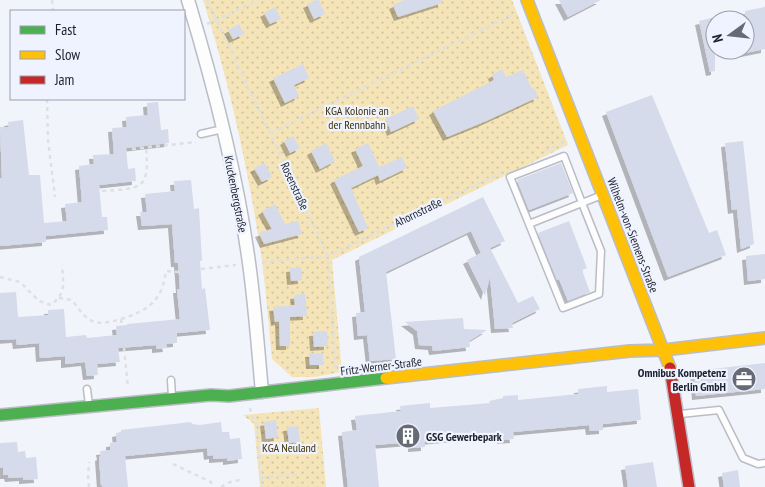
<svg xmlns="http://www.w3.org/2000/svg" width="765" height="487" font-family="'PT Sans Narrow',sans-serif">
  <defs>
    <pattern id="grass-dots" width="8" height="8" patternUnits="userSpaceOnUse" patternTransform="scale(1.25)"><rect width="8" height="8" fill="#f4e4b8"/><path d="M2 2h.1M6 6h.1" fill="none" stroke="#d1c39e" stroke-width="1.8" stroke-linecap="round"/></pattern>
    <filter id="shadow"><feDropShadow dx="-4" dy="4" stdDeviation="0" flood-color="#0004"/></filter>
  </defs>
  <rect width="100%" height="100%" fill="#f2f4fb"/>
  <path fill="url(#grass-dots)" d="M 203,0 L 512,0 L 568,145 L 332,260 L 342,372 L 314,377 L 292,377 L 272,359 C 269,327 266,293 262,261 C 249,172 230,85 203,0 Z
    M 319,408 L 326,487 L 260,487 L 254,424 L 243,415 Z"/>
  <path fill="#d5dbea" filter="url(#shadow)" d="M 316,0 L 319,0 L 325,14 L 314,19 L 307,4 Z
    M 404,0 L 442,0 L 442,3 L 398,17 L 393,5 Z
    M 559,0 L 601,0 L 568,17 Z
    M 275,7 L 281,19 L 270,24 L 264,13 Z
    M 765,7 L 765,49 L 745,53 L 745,11 Z
    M 715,17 L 715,71 L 710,72 L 699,21 Z
    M 239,24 L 244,34 L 233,39 L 228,30 Z
    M 303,64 L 309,78 L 294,85 L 299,96 L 285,103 L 273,78 Z
    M 502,69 L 506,77 L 523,70 L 532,89 L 534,88 L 538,97 L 484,122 L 447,137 L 433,111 L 494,80 L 492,75 Z
    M 652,95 L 709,233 L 717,230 L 726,255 L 668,277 L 606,112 Z
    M 158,102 L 161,130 L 168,129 L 169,143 L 126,148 L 128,169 L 135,168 L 136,181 L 99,185 L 102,217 L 107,217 L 108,230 L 46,236 L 46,242 L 0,246 L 0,178 L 2,178 L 0,127 L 9,127 L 8,122 L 23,120 L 29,175 L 40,175 L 44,223 L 67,221 L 65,204 L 82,202 L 79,166 L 94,164 L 93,155 L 114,154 L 112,128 L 127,127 L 126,117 L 148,115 L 147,103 Z
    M 413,106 L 419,119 L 391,132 L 386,119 Z
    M 293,136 L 300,148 L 290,153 L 284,141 Z
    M 743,141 L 754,244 L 741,249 L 737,209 L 732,210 L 725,143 Z
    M 326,143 L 335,161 L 320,169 L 311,151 Z
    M 368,143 L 379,167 L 402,157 L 407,168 L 380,181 L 378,175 L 351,188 L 368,228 L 359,232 L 334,180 L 363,166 L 355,149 Z
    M 265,163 L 272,177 L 262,182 L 254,168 Z
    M 561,163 L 573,193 L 529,210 L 517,180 Z
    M 191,180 L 194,209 L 199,208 L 202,261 L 200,261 L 202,289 L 205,288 L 210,330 L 177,333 L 177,343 L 166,344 L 167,348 L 156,349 L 156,345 L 118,348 L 120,362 L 97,364 L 98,375 L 87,376 L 85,362 L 65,364 L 65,356 L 40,358 L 39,343 L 17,345 L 16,339 L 0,340 L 0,293 L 16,292 L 18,317 L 48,315 L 48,310 L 64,309 L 66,337 L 86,335 L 87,338 L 117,335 L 116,326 L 127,325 L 127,324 L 180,319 L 177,289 L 180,289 L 179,275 L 178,263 L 175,263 L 172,224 L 142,226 L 140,212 L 147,212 L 145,194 L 175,191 L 174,181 Z
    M 483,197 L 505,241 L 490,248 L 518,303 L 533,296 L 540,309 L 512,323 L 513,328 L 495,329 L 490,277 L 485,296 L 467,260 L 487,250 L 481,253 L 471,231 L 386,272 L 396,359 L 370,361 L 367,335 L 358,336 L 356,313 L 365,312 L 359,257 Z
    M 275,204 L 285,224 L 298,221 L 302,234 L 264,244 L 259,233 L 272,229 L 262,211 Z
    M 569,221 L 587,268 L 582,270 L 590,292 L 568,301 L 559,279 L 557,280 L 538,233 Z
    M 765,254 L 765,279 L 748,281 L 746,256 Z
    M 301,267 L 302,280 L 291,281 L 290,268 Z
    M 305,294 L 307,316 L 290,317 L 290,346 L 280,346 L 279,321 L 275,322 L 273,307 L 295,305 L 294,295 Z
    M 463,318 L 464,329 L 487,330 L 469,341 L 470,347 L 433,351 L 432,346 L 419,345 L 417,331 L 405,322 Z
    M 327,331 L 328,346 L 314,347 L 313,332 Z
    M 309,353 L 323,353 L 323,365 L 310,365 Z
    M 765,363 L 765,389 L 696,396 L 694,371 Z
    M 607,386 L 607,392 L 638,389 L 641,420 L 603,424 L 603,430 L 590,431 L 589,425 L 513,432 L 514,439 L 501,440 L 500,434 L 425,441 L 425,447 L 412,448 L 412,442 L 375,445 L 379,487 L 348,487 L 342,432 L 357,430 L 355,416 L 401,411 L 400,406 L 430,403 L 430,408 L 467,405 L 490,403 L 489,401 L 503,398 L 503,396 L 518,395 L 518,400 L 578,394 L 578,389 Z
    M 276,420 L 278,437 L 266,439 L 264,422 Z
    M 191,422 L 192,424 L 200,425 L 221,422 L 222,432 L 229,432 L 230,439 L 240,438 L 242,459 L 227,461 L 227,458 L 213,459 L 213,455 L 208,456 L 207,448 L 125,456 L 128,487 L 103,487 L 101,485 L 99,457 L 101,456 L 100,451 L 110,450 L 110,443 L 117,442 L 116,433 L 121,432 L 121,430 Z
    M 298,426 L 300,442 L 289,443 L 287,427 Z
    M 17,442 L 18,452 L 25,451 L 26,458 L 36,457 L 38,479 L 23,480 L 23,477 L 9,478 L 8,475 L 3,475 L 3,467 L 0,468 L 0,443 Z
    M 653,462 L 657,487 L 628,487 L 625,466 Z
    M 738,470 L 740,487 L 724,487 L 722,473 Z"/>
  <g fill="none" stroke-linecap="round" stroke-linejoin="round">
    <defs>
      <path id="lane" d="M 201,134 L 223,129
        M 529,224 L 582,203 L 564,156 L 510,177 L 563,308 L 599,294 L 601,251 L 582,203 L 602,195
        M 171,380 L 172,397
        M 87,389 L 89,405
        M 680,414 L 719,410 L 743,458 L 758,464 L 765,463"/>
      <path id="street" d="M 188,0 C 214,86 237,174 249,263 C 255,306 258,349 262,392"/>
      <path id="fast" d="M 0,415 L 211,395 L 229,396 L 386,378"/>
      <path id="slow" d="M 527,0 L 670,368
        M 386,378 L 630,351 L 664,350 L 765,338"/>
      <path id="jam" d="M 670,368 L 689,487"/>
    </defs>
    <use href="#lane" stroke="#babdc5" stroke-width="9"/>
    <use href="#street" stroke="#babdc5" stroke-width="15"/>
    <use href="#fast" stroke="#babdc5" stroke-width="14"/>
    <use href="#slow" stroke="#babdc5" stroke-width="14"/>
    <use href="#jam" stroke="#babdc5" stroke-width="14"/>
    <path stroke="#dee0e2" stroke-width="2.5" stroke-dasharray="4 4" stroke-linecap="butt" d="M 52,0 L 53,11
      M 207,0 L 328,256 L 336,371
      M 207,24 L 259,0
      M 47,99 L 48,140 L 55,197
      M 271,133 L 516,13
      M 132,149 L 196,142
      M 545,151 L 567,141
      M 102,191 C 141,188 150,191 146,147
      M 262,262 L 328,256 L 502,172
      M 201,269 L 236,265
      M 0,277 L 20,282 L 39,301 L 51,305 C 67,292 63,283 62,265
      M 59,298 L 72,300 C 89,323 93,327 121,319 L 122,326
      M 121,319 C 149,310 162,301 166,271 L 179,272
      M 124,348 L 128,387
      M 250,408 L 251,414 L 257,426 L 262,487
      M 173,464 L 211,482 L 212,487
      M 261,478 L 302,474
      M 89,487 L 88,477 L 89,462
      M 221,487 L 230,482 L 240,480"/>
    <use href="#lane" stroke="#fdfdfe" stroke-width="6"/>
    <use href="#street" stroke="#fdfdfe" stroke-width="12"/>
    <use href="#fast" stroke="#4caf50" stroke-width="11"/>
    <use href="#slow" stroke="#ffc107" stroke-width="11"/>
    <use href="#jam" stroke="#c62828" stroke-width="11"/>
  </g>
  <defs>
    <symbol id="office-disc" viewBox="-11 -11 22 22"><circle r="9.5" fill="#676a74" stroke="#eef3ff"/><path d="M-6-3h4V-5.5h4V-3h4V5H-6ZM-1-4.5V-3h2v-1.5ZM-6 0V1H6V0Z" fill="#fff"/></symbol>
    <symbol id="building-disc" viewBox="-11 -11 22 22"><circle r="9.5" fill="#676a74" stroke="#eef3ff"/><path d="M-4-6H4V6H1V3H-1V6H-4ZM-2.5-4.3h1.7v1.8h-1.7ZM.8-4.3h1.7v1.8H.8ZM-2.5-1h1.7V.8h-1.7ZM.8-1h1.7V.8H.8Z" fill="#fff"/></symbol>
  </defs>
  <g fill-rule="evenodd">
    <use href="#office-disc" x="730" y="365" width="28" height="28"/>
    <use href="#building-disc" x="394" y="422" width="28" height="28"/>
  </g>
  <g text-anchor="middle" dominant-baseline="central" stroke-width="4.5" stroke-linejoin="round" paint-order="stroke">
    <g font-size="12" fill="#3e3106" stroke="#eef3ff">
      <text x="357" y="110">KGA Kolonie an<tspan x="357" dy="14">der Rennbahn</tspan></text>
      <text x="289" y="447">KGA Neuland</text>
    </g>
    <g font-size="12" fill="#1c202b" stroke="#eef3ff">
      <text transform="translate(295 186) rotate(65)">Rosenstraße</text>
      <text transform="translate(236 194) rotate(79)">Kruckenbergstraße</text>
      <text transform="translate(418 212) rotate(-26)">Ahornstraße</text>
      <text transform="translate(633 235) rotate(69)">Wilhelm-von-Siemens-Straße</text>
      <text transform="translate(381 366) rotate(-7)">Fritz-Werner-Straße</text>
    </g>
    <g font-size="12" font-weight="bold" fill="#1c202b" stroke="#eef3ff" text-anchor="end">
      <text x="726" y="372">Omnibus Kompetenz<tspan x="726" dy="14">Berlin GmbH</tspan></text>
      <text x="426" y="436" text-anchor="start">GSG Gewerbepark</text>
    </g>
  </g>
  <rect x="10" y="10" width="175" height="90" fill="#eef3ff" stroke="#9a9faa"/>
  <rect x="20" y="26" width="25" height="8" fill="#4caf50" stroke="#9a9faa"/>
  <text x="55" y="35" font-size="15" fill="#1c202b">Fast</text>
  <rect x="20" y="51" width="25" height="8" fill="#ffc107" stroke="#9a9faa"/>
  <text x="55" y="60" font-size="15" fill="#1c202b">Slow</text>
  <rect x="20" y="76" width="25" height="8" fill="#c62828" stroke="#9a9faa"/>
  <text x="55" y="85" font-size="15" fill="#1c202b">Jam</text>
  <g transform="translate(730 35) rotate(255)"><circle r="24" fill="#eef3ff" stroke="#9a9faa"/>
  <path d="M0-4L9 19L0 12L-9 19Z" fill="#676a74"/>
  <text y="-8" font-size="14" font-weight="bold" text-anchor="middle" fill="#1c202b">N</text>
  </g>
</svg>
